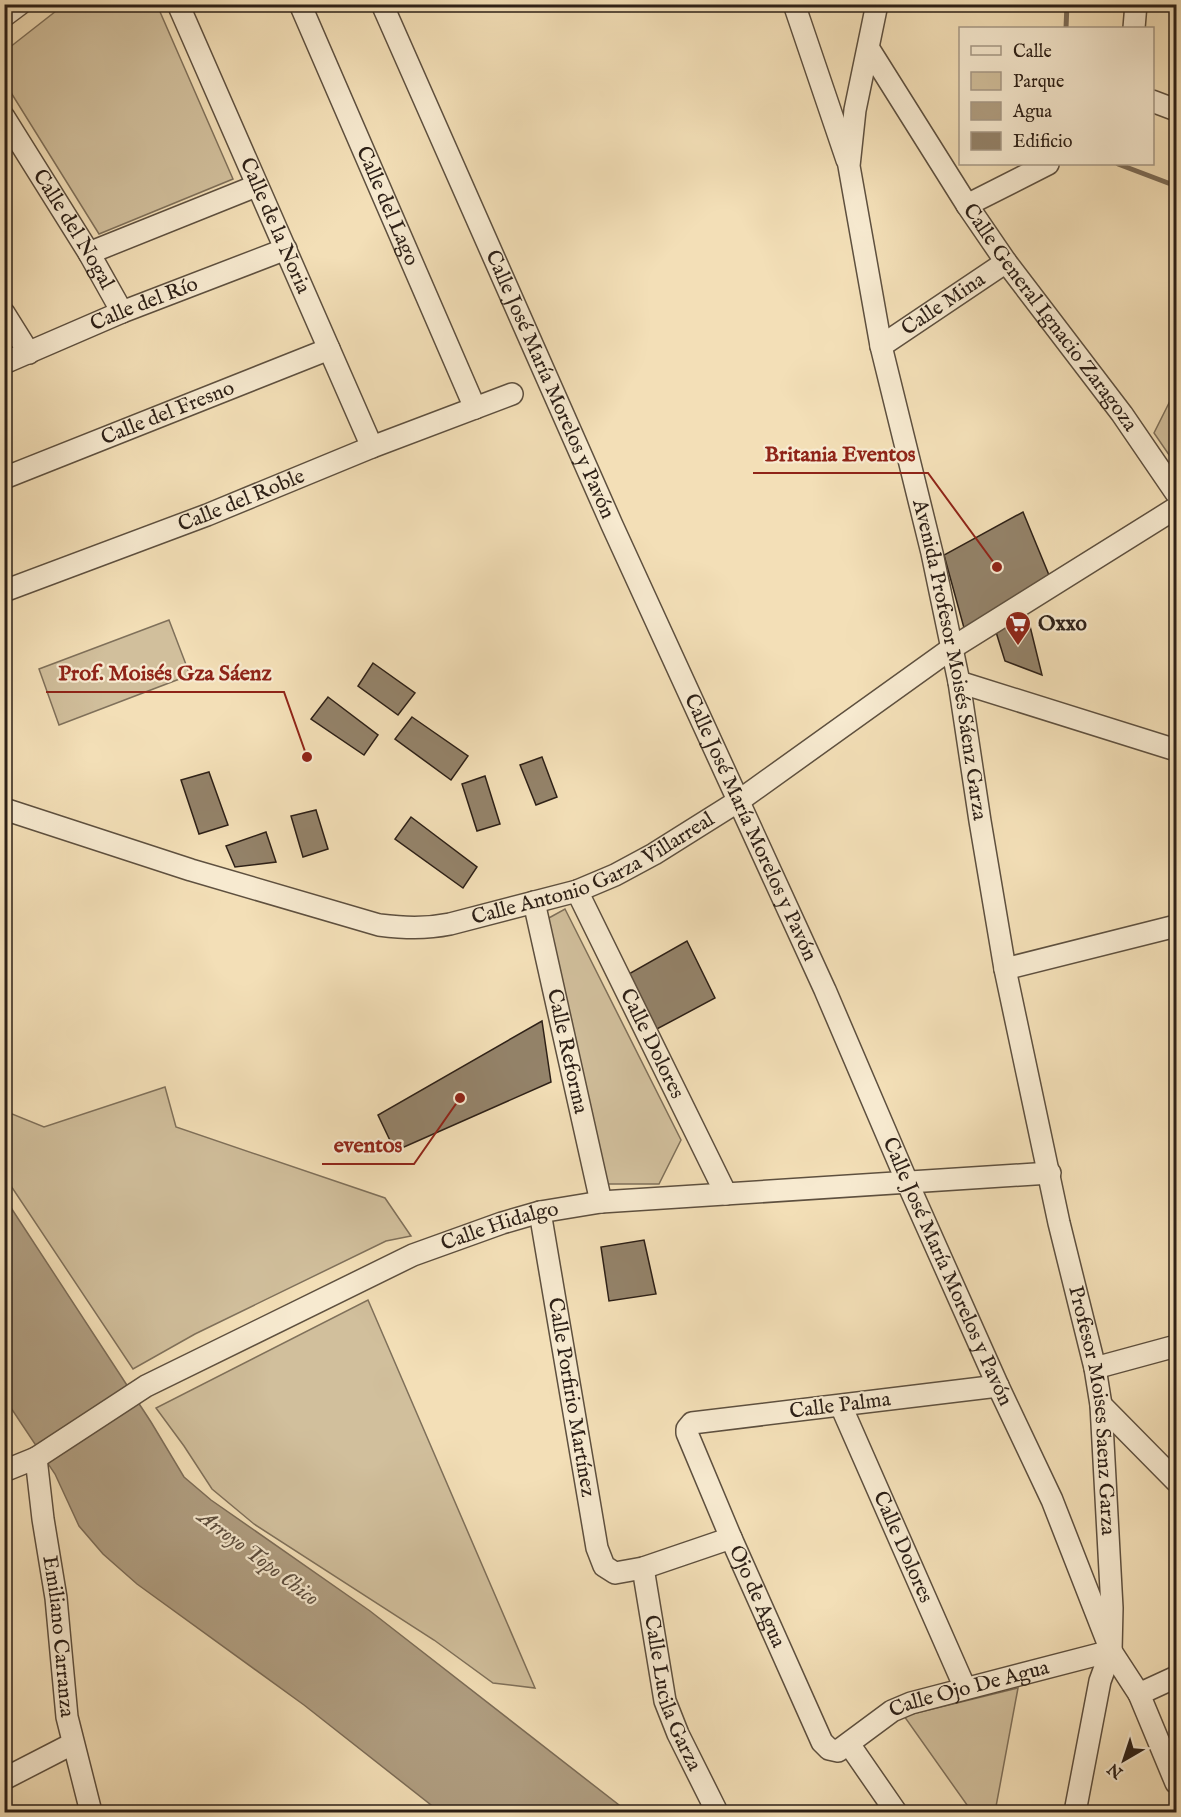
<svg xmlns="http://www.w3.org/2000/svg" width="1181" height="1817" font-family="'IM FELL English',serif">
  <rect width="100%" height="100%" fill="#f3dfb7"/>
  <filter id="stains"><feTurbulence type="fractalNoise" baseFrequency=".00333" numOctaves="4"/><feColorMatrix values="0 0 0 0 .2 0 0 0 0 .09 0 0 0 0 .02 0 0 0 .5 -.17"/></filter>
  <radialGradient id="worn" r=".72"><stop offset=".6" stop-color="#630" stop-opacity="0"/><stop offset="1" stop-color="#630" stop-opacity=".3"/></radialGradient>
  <path fill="#d1bf9c" stroke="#7f705a" stroke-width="1.5" d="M 65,4 L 157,5 L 233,179 L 99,234 L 5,83 L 5,51 Z
    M 1176,389 L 1176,465 L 1154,433 Z
    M 169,620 L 190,675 L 59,725 L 39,669 Z
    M 565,909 L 681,1140 L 659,1184 L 602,1184 L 547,919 Z
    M 165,1087 L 176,1127 L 385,1198 L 411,1236 L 386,1241 L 195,1334 L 133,1369 L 5,1177 L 5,1111 L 44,1127 Z
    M 368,1300 L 535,1688 L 493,1683 L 434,1640 L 254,1524 L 212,1489 L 184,1446 L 156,1408 Z
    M 1018,1688 L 995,1812 L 972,1812 L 904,1716 Z"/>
  <path fill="#b09e81" stroke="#7c6c57" stroke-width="1.5" d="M 4,1197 L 151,1422 L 184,1477 L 211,1500 L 370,1611 L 628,1812 L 440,1812 L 304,1705 L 137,1584 L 103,1554 L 79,1526 L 55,1474 L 5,1399 Z"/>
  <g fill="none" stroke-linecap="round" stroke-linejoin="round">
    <path stroke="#7c6c57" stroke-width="5" d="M 1066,28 L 1067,4
      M 1118,164 L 1176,186"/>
  </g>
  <path fill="#94836a" stroke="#2d2017" stroke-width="1.5" d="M 1023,512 L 1051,580 L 964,628 L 944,555 Z
    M 1027,614 L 1042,675 L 1005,661 L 996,632 Z
    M 373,663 L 415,693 L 398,715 L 358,686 Z
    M 328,697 L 378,735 L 364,755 L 311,719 Z
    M 412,717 L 468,756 L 451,780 L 395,739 Z
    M 542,757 L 557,797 L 536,805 L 520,765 Z
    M 209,772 L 228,825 L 199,834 L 181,780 Z
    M 485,776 L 500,824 L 477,831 L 462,784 Z
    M 316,810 L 328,849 L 303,857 L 291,816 Z
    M 411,817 L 477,867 L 463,888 L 395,839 Z
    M 266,832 L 276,862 L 235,867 L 226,846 Z
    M 687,941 L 715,998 L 655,1030 L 627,975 Z
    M 542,1021 L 551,1082 L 395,1151 L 378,1115 Z
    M 644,1240 L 656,1294 L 609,1301 L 601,1247 Z"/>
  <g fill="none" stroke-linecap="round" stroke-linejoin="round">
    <defs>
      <g id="minor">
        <path id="s1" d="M 178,4 L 372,447"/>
        <path id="s2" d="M 300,4 L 475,408"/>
        <path id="s3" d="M 382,4 L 612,525 L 825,990 L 908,1184 L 998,1386 L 1052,1500 L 1111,1651 L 1139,1694 L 1176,1783"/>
        <path d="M 794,4 L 847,160"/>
        <path id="s4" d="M 877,4 L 855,110 L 849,166 L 881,346 L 932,553 L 959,682 L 980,821 L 1005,969 L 1059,1223 L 1095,1368 L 1101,1405 L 1112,1608 L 1111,1651 L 1100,1681 L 1075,1812"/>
        <path d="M 4,16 L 20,4"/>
        <path d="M 1134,28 L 1136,4"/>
        <path id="s5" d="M 869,49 L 967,205 L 1006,262 L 1122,414 L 1176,493"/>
        <path d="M 1152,101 L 1176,110"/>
        <path id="s6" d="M 4,117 L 89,253 L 122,312"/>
        <path d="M 967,205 L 1048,164"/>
        <path d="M 89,253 L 256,186"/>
        <path d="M 4,313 L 29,353"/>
        <path id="s7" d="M 881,346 L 1006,262"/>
        <path id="s8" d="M 4,363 L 122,312 L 286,249"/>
        <path id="s9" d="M 4,478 L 329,349"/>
        <path id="s10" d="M 4,591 L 207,515 L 372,447 L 512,394"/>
        <path d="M 959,682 L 1176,750"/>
        <path id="s11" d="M 4,809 L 191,870 L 379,925 C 404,928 425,929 450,924 L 577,891 L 615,875 L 654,854 L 740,800 L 952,648 L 1176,508"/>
        <path id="s12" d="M 577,891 L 726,1194"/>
        <path id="s13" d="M 534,902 L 601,1202"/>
        <path d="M 1005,969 L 1176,926"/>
        <path id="s14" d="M 540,1212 L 597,1548 L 604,1566 L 615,1573 L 643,1568 L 731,1538"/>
        <path d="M 1095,1368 L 1176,1346"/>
        <path id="s15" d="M 998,1386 L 692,1423 L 687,1429 L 687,1433 L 731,1538 L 822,1742 L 829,1749 L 838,1751 L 892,1711 L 911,1703 L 1111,1651"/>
        <path d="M 1101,1405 L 1176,1481"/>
        <path id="s16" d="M 841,1406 L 965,1688"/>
        <path id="s17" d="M 36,1458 L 43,1519 L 56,1598 L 67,1717 L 91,1812"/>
        <path id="s18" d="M 4,1471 L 36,1458 L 146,1386 L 413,1255 L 502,1223 L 540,1212 L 601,1202 L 1050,1173"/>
        <path id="s19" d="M 643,1568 L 665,1701 L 678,1734 L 717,1812"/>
        <path d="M 1139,1694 L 1176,1677"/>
        <path d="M 849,1744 L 896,1812"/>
        <path d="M 4,1779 L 72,1744"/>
      </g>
    </defs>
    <use href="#minor" stroke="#5e503f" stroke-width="24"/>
    <use href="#minor" stroke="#f7ead0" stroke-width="21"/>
  </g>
  <defs>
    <symbol id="supermarket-pin" viewBox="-11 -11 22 30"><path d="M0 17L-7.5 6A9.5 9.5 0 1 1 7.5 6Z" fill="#8f2418" stroke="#f7ead0"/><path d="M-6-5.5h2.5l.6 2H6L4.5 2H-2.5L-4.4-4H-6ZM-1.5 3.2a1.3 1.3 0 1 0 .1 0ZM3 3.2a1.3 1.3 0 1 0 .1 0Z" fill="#fff"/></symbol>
  </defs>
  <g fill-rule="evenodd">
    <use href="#supermarket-pin" x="1003" y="609" width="30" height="40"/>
  </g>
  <g text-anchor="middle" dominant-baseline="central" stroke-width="4.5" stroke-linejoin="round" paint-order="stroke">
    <g font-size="21" fill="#2d2017" stroke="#f7ead0">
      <text stroke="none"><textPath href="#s2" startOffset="220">Calle del Lago</textPath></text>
      <text stroke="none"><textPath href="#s1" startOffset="242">Calle de la Noria</textPath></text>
      <text stroke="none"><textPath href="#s6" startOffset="132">Calle del Nogal</textPath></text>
      <text stroke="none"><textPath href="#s8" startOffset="152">Calle del Río</textPath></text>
      <text stroke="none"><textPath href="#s7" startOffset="75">Calle Mina</textPath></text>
      <text stroke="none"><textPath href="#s5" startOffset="324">Calle General Ignacio Zaragoza</textPath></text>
      <text stroke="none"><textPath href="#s3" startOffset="416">Calle José María Morelos y Pavón</textPath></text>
      <text stroke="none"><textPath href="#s9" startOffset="176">Calle del Fresno</textPath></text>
      <text stroke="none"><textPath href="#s10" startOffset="254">Calle del Roble</textPath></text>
      <text stroke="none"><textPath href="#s4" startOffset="669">Avenida Profesor Moisés Sáenz Garza</textPath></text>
      <text stroke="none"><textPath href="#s3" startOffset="902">Calle José María Morelos y Pavón</textPath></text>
      <text stroke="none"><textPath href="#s11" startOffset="618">Calle Antonio Garza Villarreal</textPath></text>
      <text stroke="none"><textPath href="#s12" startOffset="170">Calle Dolores</textPath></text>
      <text stroke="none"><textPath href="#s13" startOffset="153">Calle Reforma</textPath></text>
      <text stroke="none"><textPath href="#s18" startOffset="555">Calle Hidalgo</textPath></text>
      <text stroke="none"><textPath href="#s3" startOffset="1388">Calle José María Morelos y Pavón</textPath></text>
      <text stroke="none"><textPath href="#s14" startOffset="188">Calle Porfirio Martínez</textPath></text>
      <text transform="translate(840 1406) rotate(-7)">Calle Palma</text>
      <text stroke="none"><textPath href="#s4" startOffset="1434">Profesor Moises Saenz Garza</textPath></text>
      <text stroke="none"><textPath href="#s16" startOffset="154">Calle Dolores</textPath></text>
      <text stroke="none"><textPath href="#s15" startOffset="498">Ojo de Agua</textPath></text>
      <text stroke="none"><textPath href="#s17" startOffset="180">Emiliano Carranza</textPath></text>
      <text stroke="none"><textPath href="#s15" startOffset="824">Calle Ojo De Agua</textPath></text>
      <text stroke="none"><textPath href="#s19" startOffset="129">Calle Lucila Garza</textPath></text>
    </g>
    <g font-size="21" font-weight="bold" fill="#2d2017" stroke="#f7ead0" text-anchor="start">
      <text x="1038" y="624">Oxxo</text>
    </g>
    <g font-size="22" font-style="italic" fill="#5b4c3c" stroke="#f7ead0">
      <text transform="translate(258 1558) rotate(37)">Arroyo Topo Chico</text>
    </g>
  </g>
  <path fill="none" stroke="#8f2418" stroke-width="2" d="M997 567L928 473H753M307 757L284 692H46M460 1098L414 1164H322"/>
  <g fill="#8f2418" stroke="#f7ead0" stroke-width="2">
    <circle cx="997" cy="567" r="6"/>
    <circle cx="307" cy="757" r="6"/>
    <circle cx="460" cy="1098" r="6"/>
  </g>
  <g font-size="22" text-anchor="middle" font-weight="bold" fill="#8f2418" stroke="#f7ead0" stroke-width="4.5" stroke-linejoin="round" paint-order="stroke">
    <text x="840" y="461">Britania Eventos</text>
    <text x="165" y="680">Prof. Moisés Gza Sáenz</text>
    <text x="368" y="1152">eventos</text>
  </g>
  <rect width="1181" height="1817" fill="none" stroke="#f3dfb7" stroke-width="24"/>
  <rect x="6" y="6" width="1169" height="1805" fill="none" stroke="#2d2017" stroke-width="3"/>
  <rect x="12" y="12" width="1157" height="1793" fill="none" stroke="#2d2017" stroke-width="1.5"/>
  <rect x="959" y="27" width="195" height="138" fill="#f7ead0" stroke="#a69986" stroke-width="1.5"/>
  <rect x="971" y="46" width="30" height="9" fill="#f7ead0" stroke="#a69986" stroke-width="1.5"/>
  <text x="1013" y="57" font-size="18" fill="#2d2017">Calle</text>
  <rect x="971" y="72" width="30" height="18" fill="#d1bf9c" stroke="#a69986" stroke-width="1.5"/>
  <text x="1013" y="87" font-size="18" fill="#2d2017">Parque</text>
  <rect x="971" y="102" width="30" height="18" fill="#b09e81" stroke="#a69986" stroke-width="1.5"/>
  <text x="1013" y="117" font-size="18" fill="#2d2017">Agua</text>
  <rect x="971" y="132" width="30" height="18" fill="#94836a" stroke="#a69986" stroke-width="1.5"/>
  <text x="1013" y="147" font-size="18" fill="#2d2017">Edificio</text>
  <g transform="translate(1124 1760) rotate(219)" stroke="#f7ead0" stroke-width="4.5" paint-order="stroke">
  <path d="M0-4.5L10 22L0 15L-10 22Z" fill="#2d2017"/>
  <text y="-9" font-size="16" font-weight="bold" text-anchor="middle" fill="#2d2017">N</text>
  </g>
  <rect width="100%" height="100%" filter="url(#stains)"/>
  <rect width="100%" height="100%" fill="url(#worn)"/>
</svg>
